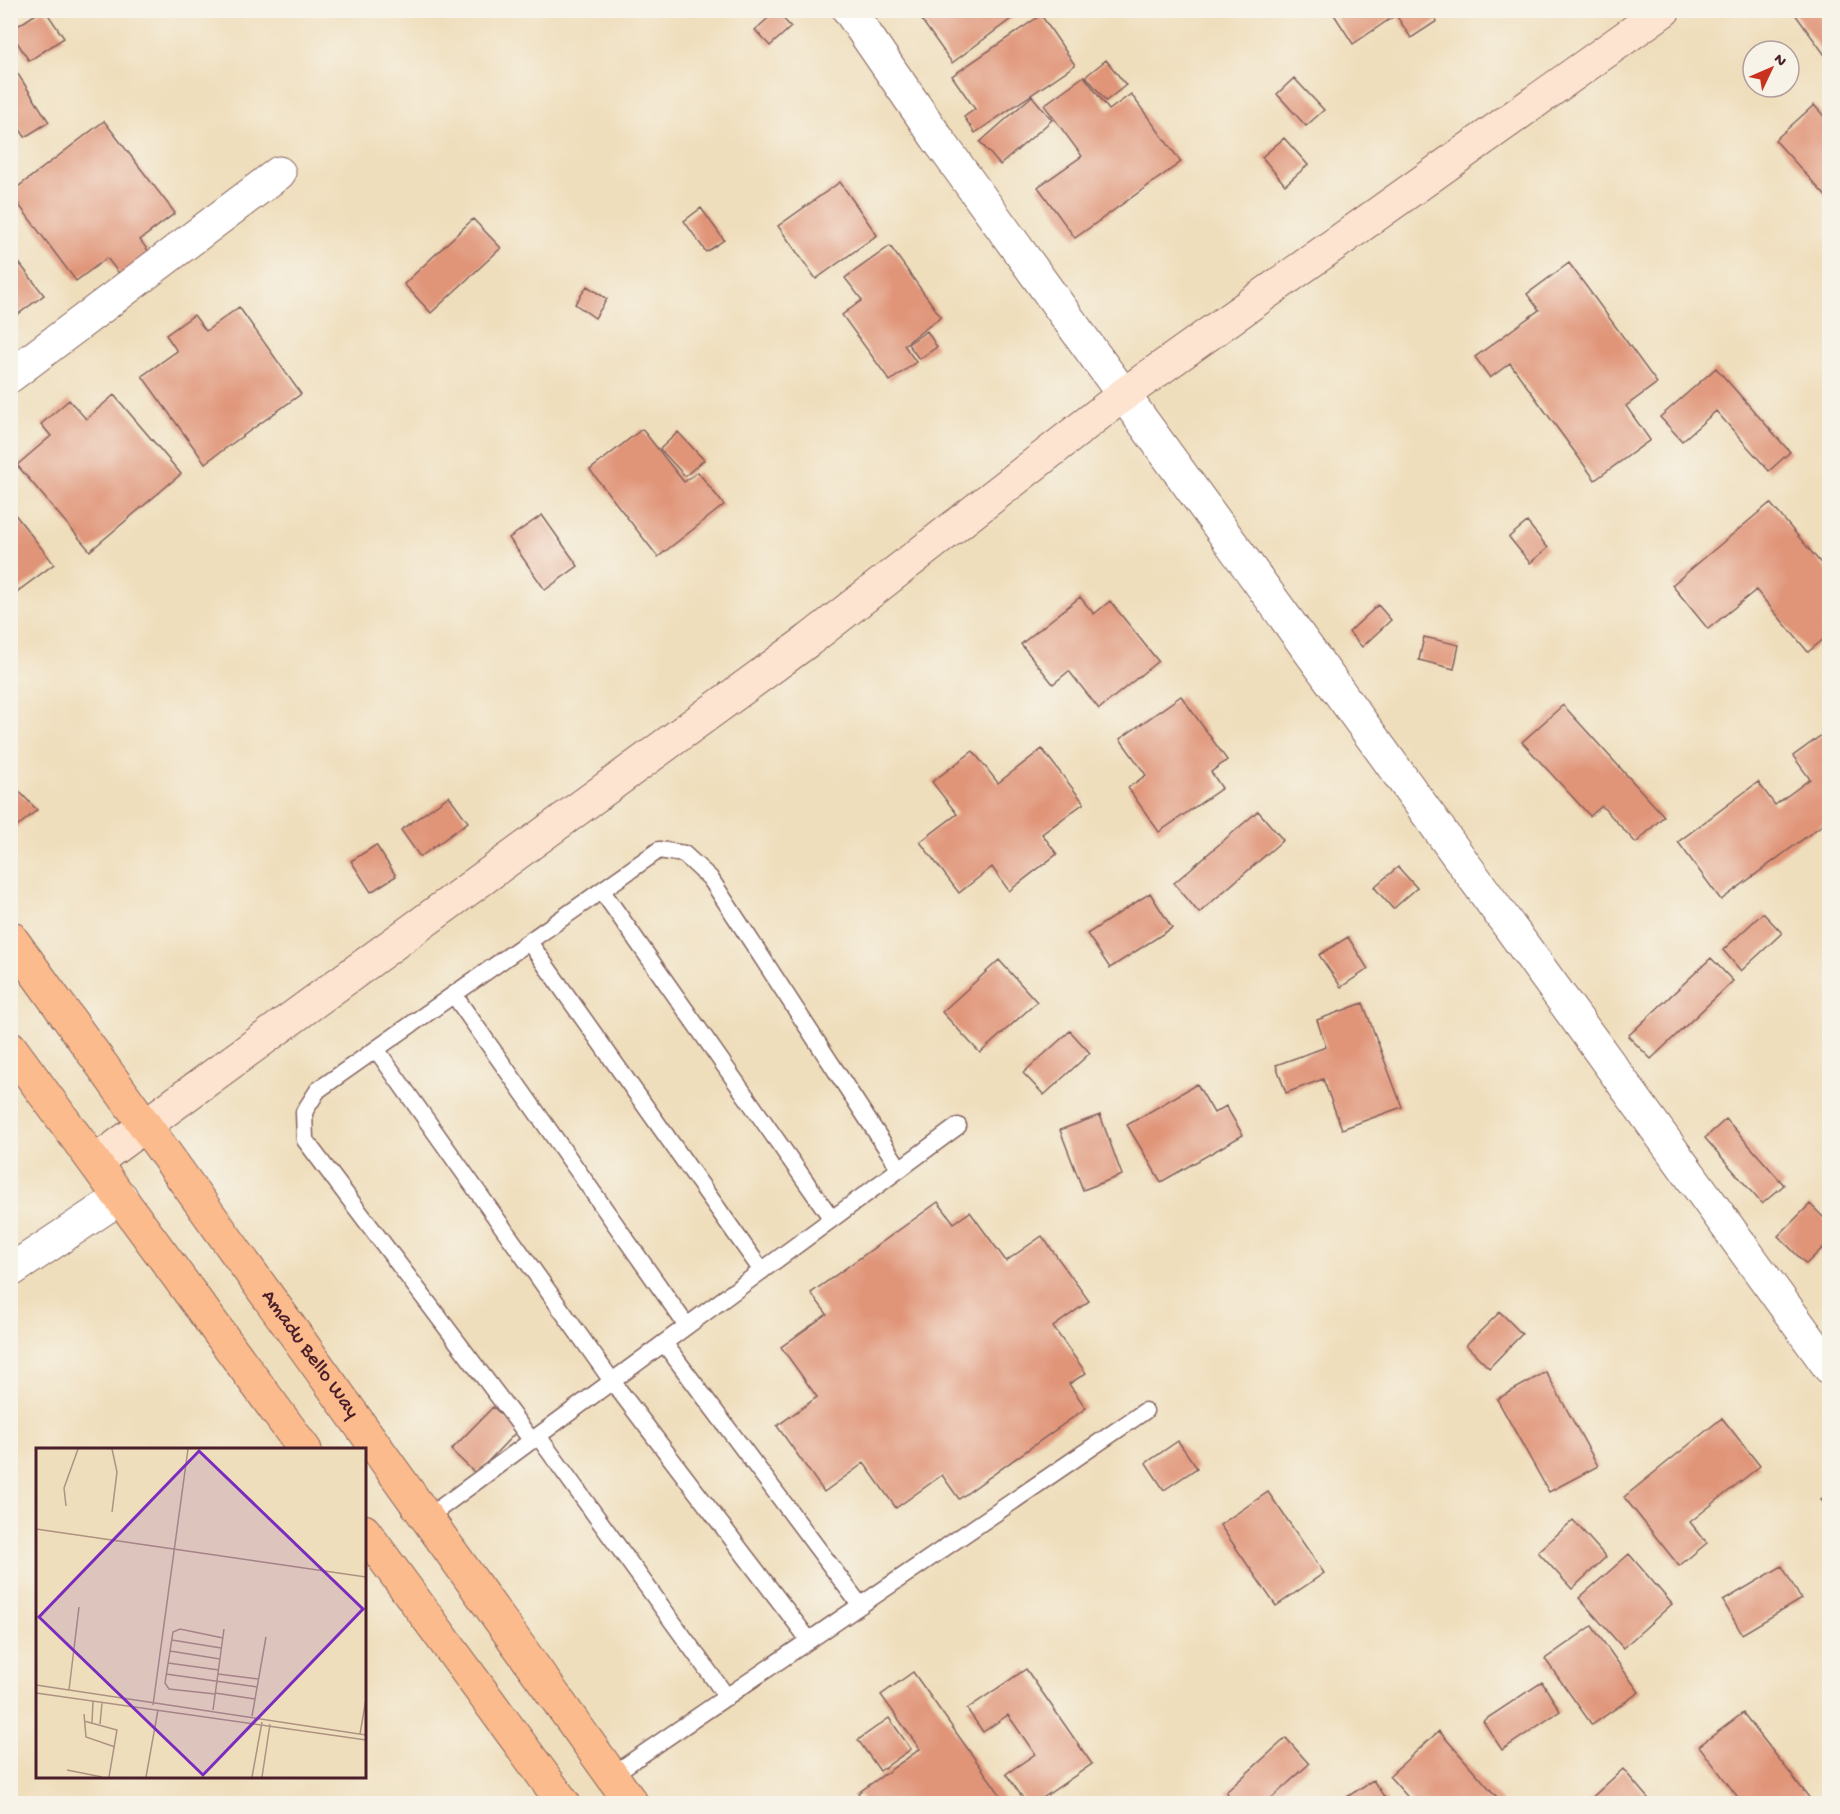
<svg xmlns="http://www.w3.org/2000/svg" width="1840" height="1814" font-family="'Gochi Hand',sans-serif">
  <rect width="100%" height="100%" fill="#f7f3e8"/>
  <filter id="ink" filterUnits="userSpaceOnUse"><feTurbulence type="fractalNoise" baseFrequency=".0167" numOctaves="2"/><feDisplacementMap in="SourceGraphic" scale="12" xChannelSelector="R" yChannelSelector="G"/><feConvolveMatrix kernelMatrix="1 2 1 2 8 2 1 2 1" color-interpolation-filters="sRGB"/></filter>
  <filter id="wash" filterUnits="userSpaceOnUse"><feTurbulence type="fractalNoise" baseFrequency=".008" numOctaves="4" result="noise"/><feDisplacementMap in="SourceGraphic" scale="24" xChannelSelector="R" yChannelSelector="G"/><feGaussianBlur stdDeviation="1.35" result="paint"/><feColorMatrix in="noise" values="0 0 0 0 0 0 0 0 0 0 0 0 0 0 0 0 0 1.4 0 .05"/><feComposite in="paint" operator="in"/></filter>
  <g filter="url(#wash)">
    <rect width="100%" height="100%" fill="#efdebc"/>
    <g id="blocks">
      <path fill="#e09478" d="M 42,10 L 45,10 L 64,38 L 29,61 L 10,31 Z
        M 925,10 L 1023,10 L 952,63 L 918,15 Z
        M 1314,10 L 1326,10 L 1318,16 Z
        M 1331,10 L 1430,10 L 1437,21 L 1411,38 L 1396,15 L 1353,44 Z
        M 1792,10 L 1830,10 L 1830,62 Z
        M 776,11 L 791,27 L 770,46 L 755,30 Z
        M 1041,15 L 1075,65 L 975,133 L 964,117 L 975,109 L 952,76 Z
        M 1106,60 L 1126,85 L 1106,101 L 1086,76 Z
        M 10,62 L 49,122 L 25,137 L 10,114 Z
        M 1084,76 L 1109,110 L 1131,94 L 1181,162 L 1075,238 L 1038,187 L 1082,156 L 1044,105 Z
        M 1294,78 L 1324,110 L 1306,126 L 1277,94 Z
        M 1032,96 L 1052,120 L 1000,165 L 980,142 Z
        M 1814,105 L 1830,123 L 1830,201 L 1775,140 Z
        M 104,121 L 175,213 L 140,240 L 150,253 L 121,276 L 107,258 L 76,281 L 10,193 Z
        M 1284,138 L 1308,165 L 1285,185 L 1262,157 Z
        M 840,182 L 877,235 L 816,279 L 778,226 Z
        M 701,208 L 724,240 L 706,252 L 684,221 Z
        M 473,219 L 501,248 L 431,313 L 404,284 Z
        M 890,246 L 941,317 L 904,345 L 916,362 L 890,381 L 842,315 L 862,300 L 845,278 Z
        M 10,251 L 44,295 L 10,320 Z
        M 1569,263 L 1657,383 L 1626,406 L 1650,440 L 1595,480 L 1510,363 L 1490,378 L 1475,357 L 1539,310 L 1527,294 Z
        M 587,286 L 607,299 L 595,318 L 575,304 Z
        M 239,307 L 301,394 L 205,463 L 142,376 L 177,351 L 166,335 L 194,315 L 206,331 Z
        M 927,331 L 937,347 L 919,359 L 908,344 Z
        M 1716,368 L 1790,452 L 1769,471 L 1716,411 L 1682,441 L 1660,417 Z
        M 114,395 L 181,474 L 90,551 L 17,465 L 51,436 L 41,424 L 69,400 L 86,419 Z
        M 642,429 L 684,482 L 698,472 L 724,505 L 658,557 L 590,470 Z
        M 678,432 L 704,460 L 685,476 L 660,449 Z
        M 1770,503 L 1830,574 L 1830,634 L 1808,652 L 1756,590 L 1708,629 L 1672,585 Z
        M 10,508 L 54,564 L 10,597 Z
        M 542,515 L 578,566 L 545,590 L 509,538 Z
        M 1527,522 L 1548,548 L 1530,563 L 1509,537 Z
        M 1080,597 L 1094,614 L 1110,601 L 1158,661 L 1099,709 L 1069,671 L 1053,684 L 1021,644 Z
        M 1378,605 L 1391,620 L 1362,647 L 1349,632 Z
        M 1424,637 L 1459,645 L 1454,669 L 1419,660 Z
        M 1181,696 L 1227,760 L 1211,772 L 1222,788 L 1159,832 L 1128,788 L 1146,775 L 1120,739 Z
        M 1563,705 L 1664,816 L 1636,843 L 1602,806 L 1590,816 L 1522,742 Z
        M 1830,729 L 1830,819 L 1721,900 L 1678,842 L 1758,782 L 1775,805 L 1810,779 L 1793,756 Z
        M 1042,749 L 1084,803 L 1042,834 L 1057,854 L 1009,891 L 992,867 L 959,893 L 920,842 L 957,814 L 932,782 L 973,751 L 998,783 Z
        M 16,788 L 37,810 L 12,831 L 10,793 Z
        M 449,796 L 468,822 L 420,857 L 401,830 Z
        M 1258,811 L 1283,840 L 1199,913 L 1174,883 Z
        M 376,845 L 396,876 L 371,892 L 351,861 Z
        M 1398,867 L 1417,888 L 1393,909 L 1374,887 Z
        M 1150,893 L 1172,928 L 1110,968 L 1087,934 Z
        M 1763,913 L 1782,933 L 1741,971 L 1723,950 Z
        M 1348,937 L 1368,969 L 1341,987 L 1319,955 Z
        M 1711,958 L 1733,981 L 1651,1059 L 1628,1036 Z
        M 999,960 L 1037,1002 L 980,1053 L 942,1012 Z
        M 1363,1003 L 1402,1107 L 1342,1129 L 1323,1079 L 1286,1093 L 1276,1065 L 1326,1047 L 1317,1020 Z
        M 1070,1031 L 1090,1053 L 1044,1095 L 1023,1073 Z
        M 1197,1084 L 1214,1113 L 1226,1106 L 1243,1135 L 1161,1182 L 1127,1125 Z
        M 1100,1115 L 1122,1175 L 1083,1190 L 1060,1130 Z
        M 1726,1119 L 1784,1185 L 1762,1204 L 1705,1138 Z
        M 938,1202 L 954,1223 L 970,1212 L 1006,1261 L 1042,1236 L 1089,1301 L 1053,1327 L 1086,1373 L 1069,1384 L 1086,1408 L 959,1499 L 942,1475 L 896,1508 L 864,1463 L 824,1492 L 777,1426 L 817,1397 L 781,1347 L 827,1314 L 811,1293 Z
        M 1810,1204 L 1830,1224 L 1830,1241 L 1806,1264 L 1778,1236 Z
        M 1500,1312 L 1522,1334 L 1489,1368 L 1466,1345 Z
        M 1546,1372 L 1598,1466 L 1549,1492 L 1497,1399 Z
        M 493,1407 L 518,1430 L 476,1474 L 451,1450 Z
        M 1722,1418 L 1760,1466 L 1690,1522 L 1707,1543 L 1679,1566 L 1624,1497 Z
        M 1178,1441 L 1197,1468 L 1164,1490 L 1146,1463 Z
        M 1268,1492 L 1324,1573 L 1276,1606 L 1220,1525 Z
        M 1830,1494 L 1830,1513 L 1821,1499 Z
        M 1573,1520 L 1606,1557 L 1572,1589 L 1538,1552 Z
        M 1629,1554 L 1672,1604 L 1623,1648 L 1579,1598 Z
        M 1782,1566 L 1801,1599 L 1742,1634 L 1723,1601 Z
        M 1592,1626 L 1639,1692 L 1592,1725 L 1545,1659 Z
        M 1026,1669 L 1092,1764 L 1034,1804 L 1027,1804 L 1006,1774 L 1035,1754 L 1008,1715 L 983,1732 L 967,1709 Z
        M 913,1672 L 1007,1804 L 865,1804 L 858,1793 L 920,1749 L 881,1695 Z
        M 1542,1682 L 1560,1711 L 1502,1750 L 1483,1721 Z
        M 1743,1713 L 1811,1800 L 1807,1804 L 1743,1804 L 1699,1746 Z
        M 889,1718 L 911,1749 L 880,1771 L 858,1740 Z
        M 1439,1731 L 1503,1804 L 1414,1804 L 1389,1776 Z
        M 1286,1738 L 1309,1764 L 1265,1804 L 1236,1804 L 1226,1792 Z
        M 1623,1769 L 1653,1804 L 1585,1804 Z
        M 1373,1780 L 1389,1804 L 1336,1804 Z"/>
    </g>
  </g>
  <g filter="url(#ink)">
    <use href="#blocks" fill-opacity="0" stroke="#84625e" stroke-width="1.5"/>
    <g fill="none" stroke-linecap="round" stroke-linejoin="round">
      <defs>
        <path id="lane" d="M 602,891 L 832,1219
          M 529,942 L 762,1271
          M 454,995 L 687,1326
          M 376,1049 L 612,1381 L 809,1640
          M 664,1343 L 860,1605
          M 538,1436 L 727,1697
          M 532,1441 L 305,1140 L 304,1112 L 318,1090 L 659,850 L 684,854 L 710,878 L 900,1169
          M 428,1517 L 958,1126
          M 612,1775 L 1145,1411"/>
        <path id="street" d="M 849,10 L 937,138 L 1830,1368
          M 10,376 L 279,173
          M 10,1271 L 121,1197"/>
        <path id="secondary" d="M 95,1162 L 809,640 L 1123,395 L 1664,10"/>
        <g id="primary">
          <path id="s1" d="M 10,937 L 632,1804"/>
          <path d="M 10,1047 L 305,1450"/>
          <path d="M 364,1531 L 564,1804"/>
        </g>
      </defs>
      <use href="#lane" stroke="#84625e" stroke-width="19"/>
      <use href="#street" stroke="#84625e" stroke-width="35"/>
      <use href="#secondary" stroke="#84625e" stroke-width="35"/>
      <use href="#primary" stroke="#84625e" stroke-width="35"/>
      <use href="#lane" stroke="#fff" stroke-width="16"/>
      <use href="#street" stroke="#fff" stroke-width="33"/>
      <use href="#secondary" stroke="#fde4d1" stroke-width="33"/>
      <use href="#primary" stroke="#fbbb8c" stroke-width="33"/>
    </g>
  </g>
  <g text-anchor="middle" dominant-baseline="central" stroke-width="5" stroke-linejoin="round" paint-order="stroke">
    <g font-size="21" fill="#4a1f2b" stroke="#f7f3e8">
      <text stroke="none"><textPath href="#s1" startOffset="514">Amadu Bello Way</textPath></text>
    </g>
  </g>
  <g transform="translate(36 1448)">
    <rect width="330" height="330" fill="#efdebc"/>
    <path fill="none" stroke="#ad9282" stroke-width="1.5" d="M 30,58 L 28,40 L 42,1M 76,64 L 81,24 L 76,1M 0,81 L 330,129M 136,192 L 185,200M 134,203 L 184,211M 132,215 L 183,222M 130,226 L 221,239M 182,226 L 223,231M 0,237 L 330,287M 33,242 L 43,159M 0,245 L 330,292M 179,245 L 219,251M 179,246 L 133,241 L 129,235 L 137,184 L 144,181 L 187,190M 117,257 L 152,1M 177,262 L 188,181M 48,266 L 50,289 L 79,299M 216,268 L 230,189M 48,273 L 81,282 L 73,329M 56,275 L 57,253M 64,276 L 66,255M 324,286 L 330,251M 31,322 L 66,329M 110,329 L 122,262M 216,329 L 226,274M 226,329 L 234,276"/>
    <path fill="#7b2cbf" fill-opacity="0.15" stroke="#7b2cbf" stroke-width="3" d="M 163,3 L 327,161 L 167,327 L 3,169 Z"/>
    <rect width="330" height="330" fill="none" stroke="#4a1f2b" stroke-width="3"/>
  </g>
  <rect width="1840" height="1814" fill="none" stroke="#f7f3e8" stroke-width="36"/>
  <g transform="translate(1771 69) rotate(46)"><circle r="28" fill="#f7f3e8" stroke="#b29e9c" stroke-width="1.5"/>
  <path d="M0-4.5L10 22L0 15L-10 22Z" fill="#c8321e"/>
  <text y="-9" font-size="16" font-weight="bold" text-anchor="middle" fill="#4a1f2b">N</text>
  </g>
</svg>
